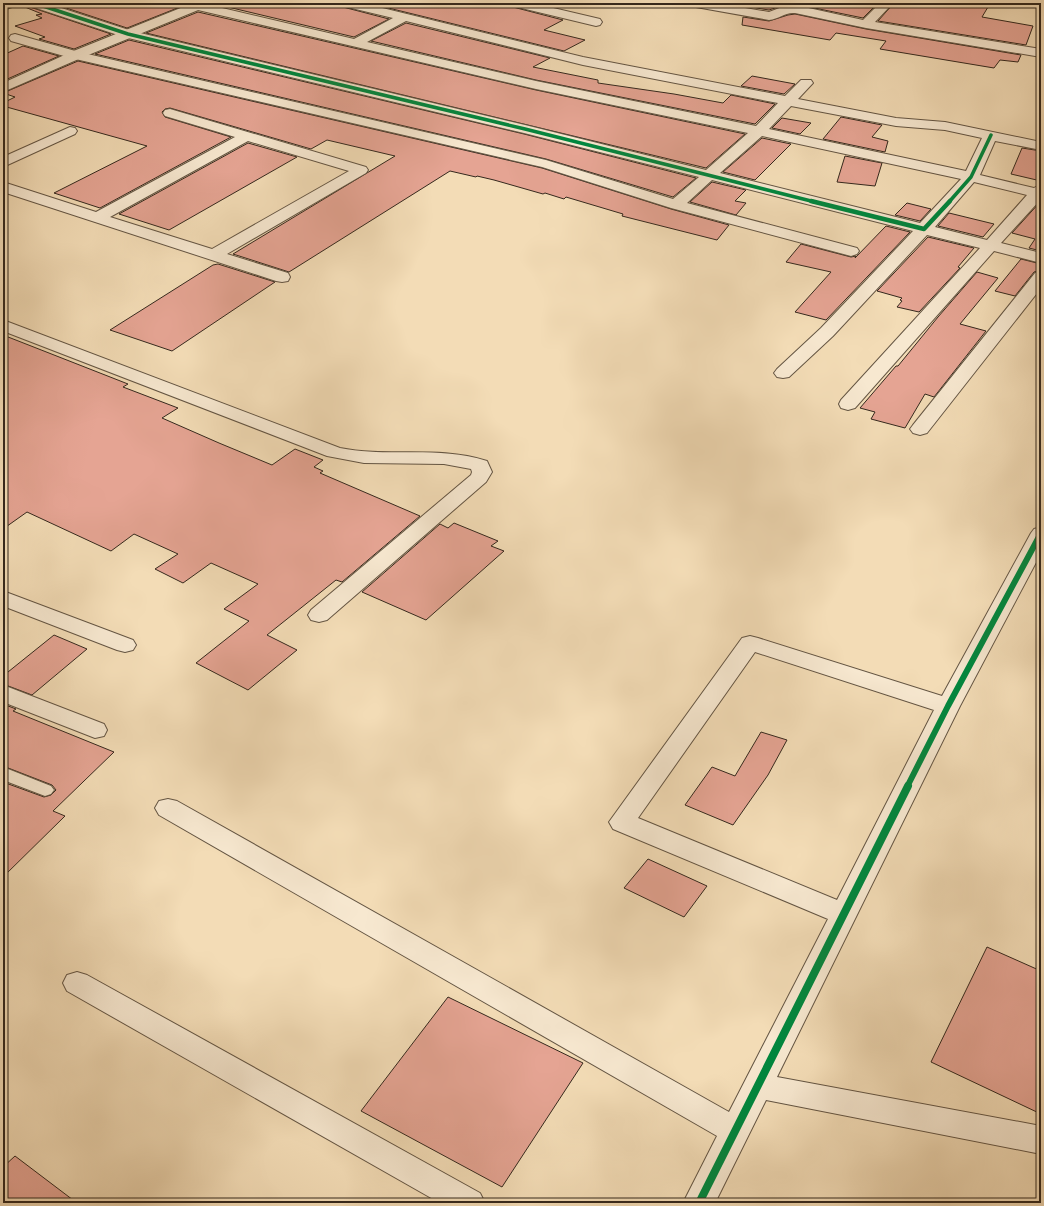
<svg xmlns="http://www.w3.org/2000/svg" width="1044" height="1206" font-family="'IM FELL Double Pica',serif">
  <rect width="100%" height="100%" fill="#f3dcb6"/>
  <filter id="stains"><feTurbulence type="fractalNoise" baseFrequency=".005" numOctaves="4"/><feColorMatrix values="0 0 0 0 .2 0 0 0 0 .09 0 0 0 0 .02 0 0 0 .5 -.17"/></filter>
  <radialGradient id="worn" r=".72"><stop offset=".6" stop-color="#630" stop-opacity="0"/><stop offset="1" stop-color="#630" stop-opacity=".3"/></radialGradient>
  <path fill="#e5a493" stroke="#34281d" d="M 20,3 L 27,3 L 30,7 L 111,34 L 74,49 L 39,39 L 45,37 L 15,26 L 42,18 L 36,15 L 42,14 L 20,5 Z
    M 51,3 L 178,3 L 180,7 L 127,28 Z
    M 211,3 L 340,3 L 343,7 L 389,19 L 354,37 Z
    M 368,3 L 508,3 L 513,7 L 563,20 L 544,30 L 585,40 L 564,51 Z
    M 744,3 L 878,3 L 863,18 L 795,4 L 781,6 L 769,10 L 744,6 Z
    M 894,3 L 956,3 L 988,7 L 982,17 L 1033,26 L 1026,45 L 878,21 Z
    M 198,12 L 536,90 L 745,134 L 706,168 L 146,33 Z
    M 795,14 L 866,29 L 1021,55 L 1018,62 L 1000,60 L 994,68 L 880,49 L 886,41 L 836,33 L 830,40 L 742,25 L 743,17 L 769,21 L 788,15 Z
    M 406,23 L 550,58 L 533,67 L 598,80 L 598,83 L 674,94 L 723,103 L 731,95 L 775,104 L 755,124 L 536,80 L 371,41 Z
    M 129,40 L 524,134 L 696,178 L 673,197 L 546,159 L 95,54 Z
    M 23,46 L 59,56 L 3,81 L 3,55 Z
    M 78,61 L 542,168 L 671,209 L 729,225 L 717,240 L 622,216 L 623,214 L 566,197 L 564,199 L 545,193 L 543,194 L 494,180 L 477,176 L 476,177 L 450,171 L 289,272 L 233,254 L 395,156 L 327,140 L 311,149 L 170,108 L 165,109 L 162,112 L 165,117 L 231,137 L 100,208 L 54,193 L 147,146 L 3,106 L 3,103 L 15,97 L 3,93 Z
    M 752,76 L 795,84 L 784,94 L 741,86 Z
    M 841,117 L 882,125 L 872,137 L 888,141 L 885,152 L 823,139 Z
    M 782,118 L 811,123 L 800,134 L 772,128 Z
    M 762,138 L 791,144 L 755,180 L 723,172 Z
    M 248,143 L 297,157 L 169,230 L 119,214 Z
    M 1022,148 L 1041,151 L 1041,181 L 1011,174 Z
    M 845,156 L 882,163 L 875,186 L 837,182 Z
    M 712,182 L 746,190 L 735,201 L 746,203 L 736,215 L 690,202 Z
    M 1041,201 L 1041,251 L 1029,248 L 1035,239 L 1012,233 Z
    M 907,203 L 931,209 L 920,221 L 895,215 Z
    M 949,213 L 994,224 L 983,237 L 938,226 Z
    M 886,226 L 910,232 L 826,320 L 795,312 L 831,272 L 786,262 L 801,244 L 851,257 L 856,256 L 855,258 Z
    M 928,237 L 974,248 L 958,267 L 960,268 L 919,312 L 897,307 L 902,301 L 900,300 L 902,298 L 877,291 Z
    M 1021,259 L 1041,264 L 1041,270 L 1034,272 L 1015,296 L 995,291 Z
    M 218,264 L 275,282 L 172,351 L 110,330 L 213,265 Z
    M 977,272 L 998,278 L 960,324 L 986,331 L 934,397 L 925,394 L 905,428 L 871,419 L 875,412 L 860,408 L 896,366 L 898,366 L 938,317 Z
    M 3,335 L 128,384 L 123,387 L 178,408 L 162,418 L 219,443 L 272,465 L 295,449 L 323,460 L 314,467 L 323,471 L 320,473 L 420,516 L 342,582 L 336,580 L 267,635 L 297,650 L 248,690 L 196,663 L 249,621 L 224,609 L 258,584 L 211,563 L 183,583 L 155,569 L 178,554 L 134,534 L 111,551 L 27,512 L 3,529 Z
    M 454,523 L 498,541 L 491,546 L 504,551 L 426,620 L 362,592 L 440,524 L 448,528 Z
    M 54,635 L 87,649 L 32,695 L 3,684 L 3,676 Z
    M 3,704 L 16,709 L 13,711 L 114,752 L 53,811 L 65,816 L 3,877 L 3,782 L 44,797 L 51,795 L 56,790 L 52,785 L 3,766 Z
    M 761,732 L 787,740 L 768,775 L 733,825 L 685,805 L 712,767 L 735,776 Z
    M 648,859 L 707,886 L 684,917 L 624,888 Z
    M 987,947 L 1041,971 L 1041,1114 L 931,1062 Z
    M 448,997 L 583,1063 L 502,1187 L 361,1111 Z
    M 15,1156 L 77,1203 L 3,1203 L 3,1167 Z"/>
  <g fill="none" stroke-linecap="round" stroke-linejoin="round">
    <defs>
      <path id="service" d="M 3,767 L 51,786 L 54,790 L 51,794 L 45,796 L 3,780 Z"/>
      <path id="minor" d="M 3,3 L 17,3 L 15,6 L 3,10 Z
        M 28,3 L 46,3 L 132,31 L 525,125 L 706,170 L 748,133 L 536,89 L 185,7 L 181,6 L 179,3 L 201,3 L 354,39 L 393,18 L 343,6 L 341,3 L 362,3 L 583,57 L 785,96 L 801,80 L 811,80 L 813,83 L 798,99 L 896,118 L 945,122 L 1041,142 L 1041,150 L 995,141 L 980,175 L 1034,188 L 1041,184 L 1041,199 L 1001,243 L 1041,253 L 1041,263 L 994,251 L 855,408 L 848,410 L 841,408 L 839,404 L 841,400 L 980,248 L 927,235 L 833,336 L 789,377 L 783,378 L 777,377 L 774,373 L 777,369 L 821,328 L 913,231 L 712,180 L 687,203 L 857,248 L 859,251 L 857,254 L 851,256 L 671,208 L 542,167 L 71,58 L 11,41 L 9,38 L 11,35 L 15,34 L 79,52 L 546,160 L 673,199 L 699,177 L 524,133 L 124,37 L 30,6 ZM 406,21 L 583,65 L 778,103 L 756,126 L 536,81 L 367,42 ZM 791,106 L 896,126 L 945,130 L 982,138 L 966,171 L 769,129 ZM 762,136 L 961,179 L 920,223 L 720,173 ZM 974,182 L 1027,195 L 987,240 L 935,227 Z
        M 511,3 L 532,3 L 600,19 L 602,22 L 600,25 L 596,26 L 513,6 Z
        M 690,3 L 716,3 L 769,12 L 782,7 L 795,5 L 863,20 L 880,3 L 893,3 L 875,22 L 1041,49 L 1041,57 L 866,28 L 795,13 C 785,12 779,19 769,20 L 696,7 L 692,6 Z
        M 170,109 L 366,167 L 368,170 L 366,173 L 227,254 L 288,273 L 290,277 L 288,281 L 282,282 L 276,281 L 3,192 L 3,182 L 96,212 L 235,137 L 165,116 L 163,113 L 165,110 ZM 248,141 L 349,171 L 212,249 L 110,217 Z
        M 70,127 L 75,128 L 77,131 L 75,134 L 3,167 L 3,157 Z
        M 1041,272 L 1041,288 L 927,433 L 920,435 L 913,433 L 910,429 L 913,425 L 1035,273 Z
        M 3,320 L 340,448 C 390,458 437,445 487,461 L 492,472 L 486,482 L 327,620 L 319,622 L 311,620 L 308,615 L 311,610 L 471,475 L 472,472 L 471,469 L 444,464 L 364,463 L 327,456 L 3,331 Z
        M 1041,527 L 1041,553 L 960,706 L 777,1077 L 1041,1126 L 1041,1154 L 766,1100 L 715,1203 L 683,1203 L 717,1136 L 159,815 L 155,808 L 159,801 L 168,799 L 177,801 L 729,1112 L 828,919 L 613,829 L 609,822 L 742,638 L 750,636 L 758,638 L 942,696 L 1031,533 L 1034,529 ZM 755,652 L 934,710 L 837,900 L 638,818 Z
        M 3,591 L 133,640 L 136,645 L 133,650 L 125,652 L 117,650 L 3,606 Z
        M 3,685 L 104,724 L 107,730 L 104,736 L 95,738 L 3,702 Z
        M 77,972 L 87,975 L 480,1193 L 485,1203 L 440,1203 L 67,991 L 63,983 L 67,975 Z"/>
      <path id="tertiary" d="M 193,3 L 210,3 L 208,6 L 81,58 L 3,92 L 3,83 L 71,52 Z"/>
    </defs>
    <use href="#service" stroke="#645543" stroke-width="2"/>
    <use href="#minor" stroke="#645543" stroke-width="2"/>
    <use href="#tertiary" stroke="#645543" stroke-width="2"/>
    <use href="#service" fill="#f7e8d0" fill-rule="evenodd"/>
    <use href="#minor" fill="#f7e8d0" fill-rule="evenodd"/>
    <use href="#tertiary" fill="#f7e8d0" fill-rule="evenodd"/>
    <defs>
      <path id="cycleway-far3" d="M 34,3 L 128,34 L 525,129 L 815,202
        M 949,202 L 971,177 L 991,135"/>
      <path id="cycleway-far2" d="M 811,201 L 924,229 L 950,201"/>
      <path id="cycleway-far1" d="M 907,787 L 948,706 L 1041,533"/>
      <path id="cycleway" d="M 699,1203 L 908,786"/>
    </defs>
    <use href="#cycleway-far3" stroke="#f7e8d0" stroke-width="5"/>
    <use href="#cycleway-far2" stroke="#f7e8d0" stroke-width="6"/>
    <use href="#cycleway-far1" stroke="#f7e8d0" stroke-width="8"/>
    <use href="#cycleway" stroke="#f7e8d0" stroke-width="10"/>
    <use href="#cycleway-far3" stroke="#00873e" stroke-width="3.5"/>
    <use href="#cycleway-far2" stroke="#00873e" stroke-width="4.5"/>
    <use href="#cycleway-far1" stroke="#00873e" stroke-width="6"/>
    <use href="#cycleway" stroke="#00873e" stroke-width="8"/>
  </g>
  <rect width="1044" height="1206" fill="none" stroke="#f3dcb6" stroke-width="16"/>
  <rect x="4" y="4" width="1036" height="1198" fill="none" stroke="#34281d" stroke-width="2"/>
  <rect x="8" y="8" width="1028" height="1190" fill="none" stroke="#34281d"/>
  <rect width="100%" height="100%" filter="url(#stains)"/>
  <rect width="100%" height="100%" fill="url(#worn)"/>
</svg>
